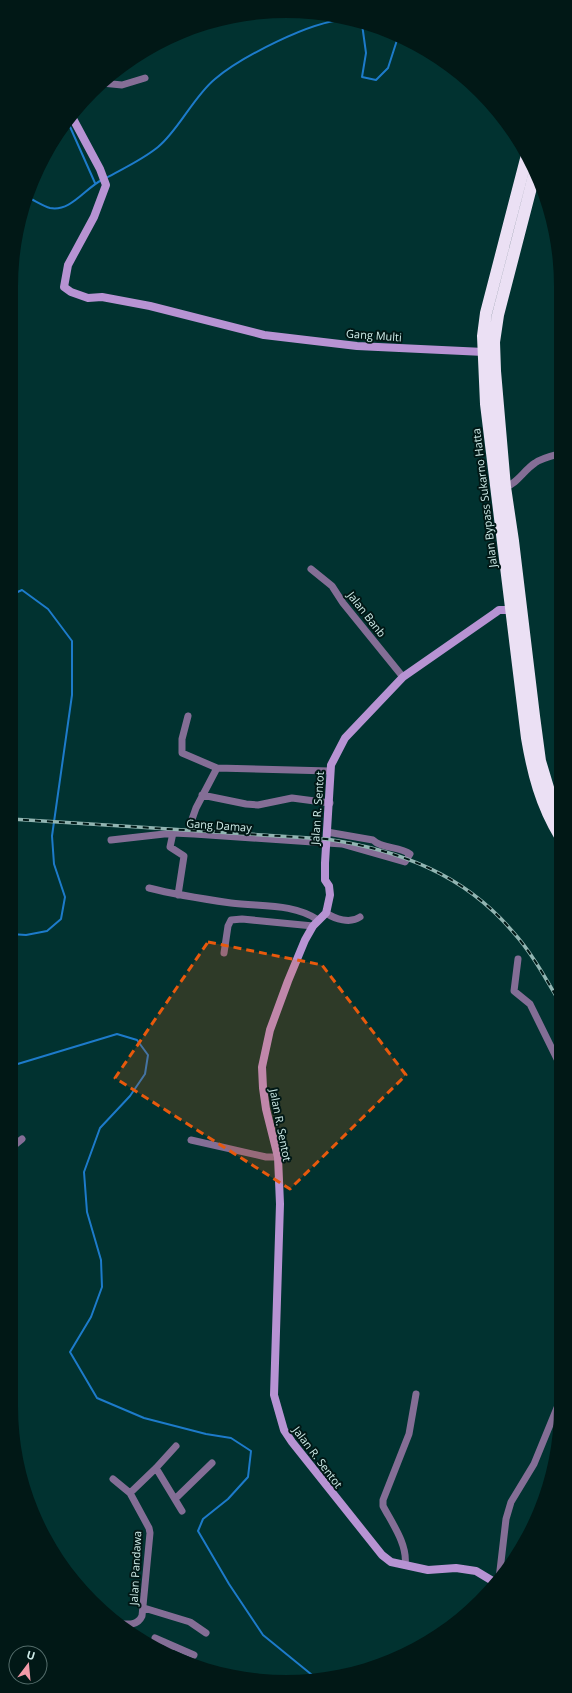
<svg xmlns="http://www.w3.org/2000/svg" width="572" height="1693" font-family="'Open Sans',sans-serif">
  <rect width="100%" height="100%" fill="#013230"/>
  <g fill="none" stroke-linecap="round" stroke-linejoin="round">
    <path stroke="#1d7bca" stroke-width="2" d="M 67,120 L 95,183
      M 106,178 C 124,168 142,160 158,147 C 178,131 194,96 215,79 C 241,57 311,21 344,20 C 350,20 356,22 362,24 L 366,53 L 362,77 L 376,80 L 388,68 L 398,37
      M 27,197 C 34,200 43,206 50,208 C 71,212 85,188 102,180
      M 11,595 L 22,590 L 48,609 L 72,641 L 72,695 L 52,836 L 54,864 L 65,897 L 61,919 L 47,931 L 26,935 L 11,934
      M 11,1066 L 117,1034 L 137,1040 L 148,1055 L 145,1074 L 130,1096 L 100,1128 L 84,1172 L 87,1212 L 101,1260 L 102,1287 L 91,1317 L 70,1352 L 97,1398 L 144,1418 L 206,1434 L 231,1438 L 251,1451 L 248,1477 L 228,1499 L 203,1519 L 198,1531 L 229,1584 L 263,1635 L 317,1679"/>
    <path stroke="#846e96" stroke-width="7" d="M 102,83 L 122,85 L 145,78
      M 505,487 C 517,484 524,470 535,463 C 542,458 551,456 559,454
      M 311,569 L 332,586 L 343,603 L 403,677
      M 188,716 L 182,739 L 182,753 L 217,768
      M 202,795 L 246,804 L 258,805 L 292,798 L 330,803
      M 190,825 L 196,808 L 217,768 L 330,771
      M 173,833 L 170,847 L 184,856 L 178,895
      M 111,840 L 173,833 L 194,834 L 342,844 L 405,862 L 410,854 C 400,846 381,849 373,840 L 327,832
      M 149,888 C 176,895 203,899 231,903 C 260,907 293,903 318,920
      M 326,913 C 335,919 350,924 360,917
      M 224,953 L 228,926 L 231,920 L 242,919 L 313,926
      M 518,959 L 514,991 L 530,1004 L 560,1065
      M 191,1140 L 266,1157 L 278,1157
      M 11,1148 L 22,1139
      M 156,1468 L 182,1511
      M 113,1479 L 130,1493 L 149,1528 L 150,1533 L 142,1616 C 137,1627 126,1624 116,1623
      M 130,1493 L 156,1468 L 176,1446
      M 175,1499 L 212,1463
      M 405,1565 C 408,1545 392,1523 383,1506 L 383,1500 L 409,1434 L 416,1394
      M 499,1579 L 506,1519 L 511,1502 L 534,1464 L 561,1398
      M 144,1608 L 190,1622 L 206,1633
      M 155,1638 L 194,1655
      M 166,1654 L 170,1645"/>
    <path stroke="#b793d3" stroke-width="8" d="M 71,115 L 100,169 L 106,185 L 94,217 L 68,265 L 64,287 L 71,292 L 88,298 L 102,297 L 150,306 L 264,335 L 357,346 L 484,352
      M 496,1583 L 476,1571 L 456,1568 L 428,1570 L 391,1562 L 382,1555 L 292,1442 L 284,1430 L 274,1395 L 280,1204 L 278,1157 L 266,1109 L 263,1088 L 262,1067 L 270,1030 L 288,981 L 305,940 L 313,926 L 326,913 L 327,909 L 330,895 L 329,886 L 325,880 L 325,863 L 331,765 L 345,738 L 403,677 L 495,613 L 499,610 L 516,610"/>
    <path stroke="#ebe0f4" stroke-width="12" d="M 527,155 L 486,313 L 483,336 L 486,404 L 527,738 C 533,773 541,805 560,836
      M 535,172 L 498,315 L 494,342 L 495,371 L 505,487 L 513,541 L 534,716 L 540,761 L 549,791 L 560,816"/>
    <defs>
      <path id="rail" d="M 11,819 L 326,839 C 399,850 464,874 513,932 C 532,953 546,979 560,1003"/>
    </defs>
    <use href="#rail" stroke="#92b5b2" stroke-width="3.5"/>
    <use href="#rail" stroke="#011816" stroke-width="2" stroke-dasharray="6" stroke-linecap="butt"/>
  </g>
  <path fill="#e8590c" fill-opacity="0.2" stroke="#e8590c" stroke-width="3" stroke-dasharray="8 5" stroke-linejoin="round" d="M 208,942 L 322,965 L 406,1075 L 290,1189 L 115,1078 Z"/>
  <g text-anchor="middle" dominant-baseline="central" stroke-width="4" stroke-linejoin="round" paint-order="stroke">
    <g font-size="11" fill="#ceebe8" stroke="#011816">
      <text transform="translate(374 335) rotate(4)">Gang Multi</text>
      <text transform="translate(484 498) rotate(-97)">Jalan Bypass Sukarno Hatta</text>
      <text transform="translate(367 614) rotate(52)">Jalan Banb</text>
      <text transform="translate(317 808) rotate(-86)">Jalan R. Sentot</text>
      <text transform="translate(219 825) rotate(4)">Gang Damay</text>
      <text transform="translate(281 1125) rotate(79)">Jalan R. Sentot</text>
      <text transform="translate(318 1457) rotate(53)">Jalan R. Sentot</text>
      <text transform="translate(135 1568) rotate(-87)">Jalan Pandawa</text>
    </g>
  </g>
  <path d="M0 0H572V1693H0ZM286 18H286A268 268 0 0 1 554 286V1407A268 268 0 0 1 286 1675H286A268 268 0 0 1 18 1407V286A268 268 0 0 1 286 18Z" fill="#011816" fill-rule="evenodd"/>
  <g transform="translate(28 1665) rotate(16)"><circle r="19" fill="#011816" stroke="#536c6a"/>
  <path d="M0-3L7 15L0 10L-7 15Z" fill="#f39aa8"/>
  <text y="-6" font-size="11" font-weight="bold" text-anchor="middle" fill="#ceebe8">U</text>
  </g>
</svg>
